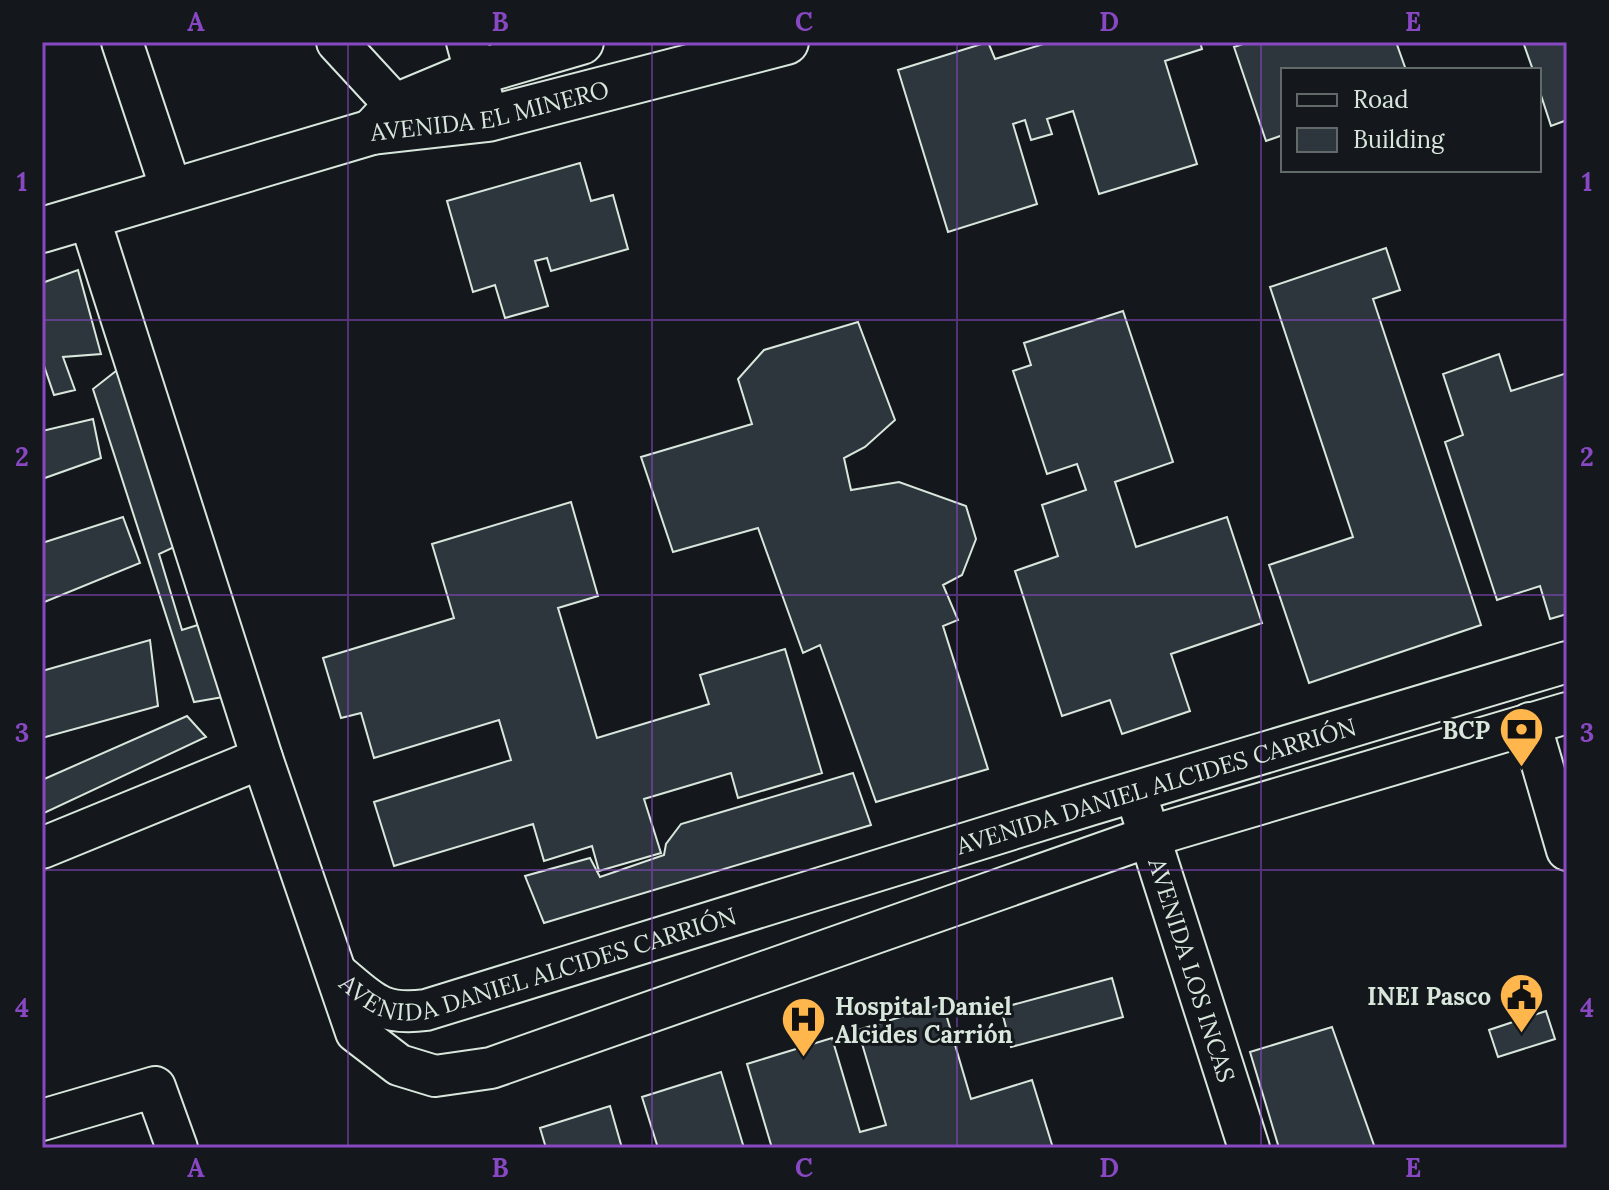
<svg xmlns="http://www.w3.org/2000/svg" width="1609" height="1190" font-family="Lora,serif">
  <rect width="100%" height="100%" fill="#14181c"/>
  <path fill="#2c363c" stroke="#d8e6dc" stroke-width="2" d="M 988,42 L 995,59 L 1050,42 L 1200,42 L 1202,49 L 1165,61 L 1197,164 L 1099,194 L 1073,111 L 1047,119 L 1052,134 L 1031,140 L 1025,120 L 1013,124 L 1037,204 L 948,232 L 898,70 Z
    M 1249,42 L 1396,42 L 1406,70 L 1283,70 L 1283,135 L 1266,141 L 1234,47 Z
    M 1523,42 L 1567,42 L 1567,120 L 1551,126 L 1539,89 L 1539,70 L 1533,70 Z
    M 580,163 L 591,201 L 613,195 L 628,249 L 551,271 L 547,258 L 535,261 L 548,306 L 505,318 L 495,285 L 473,292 L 447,201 Z
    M 1386,248 L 1400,290 L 1373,299 L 1481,625 L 1309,683 L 1269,565 L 1353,537 L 1270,287 Z
    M 78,270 L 101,354 L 63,357 L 75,390 L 54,395 L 42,360 L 42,283 Z
    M 1123,311 L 1173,462 L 1115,482 L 1136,547 L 1227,517 L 1262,623 L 1171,654 L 1190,711 L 1122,734 L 1110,700 L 1062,716 L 1015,571 L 1058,556 L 1042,505 L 1086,490 L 1077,464 L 1047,474 L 1013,371 L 1031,365 L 1024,343 Z
    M 858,322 L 895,420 L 865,447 L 844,458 L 851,490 L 899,482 L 966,506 L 976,539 L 962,575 L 943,585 L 958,620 L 943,626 L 988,769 L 876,802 L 820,645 L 803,653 L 758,528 L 673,552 L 641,457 L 752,424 L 738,379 L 764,350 Z
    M 1499,354 L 1511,391 L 1567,373 L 1567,614 L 1550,619 L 1540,586 L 1497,600 L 1445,442 L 1463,435 L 1443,374 Z
    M 125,364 L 185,542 L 159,554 L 182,630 L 204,623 L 229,696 L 194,702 L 93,389 Z
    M 93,419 L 101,458 L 42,479 L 42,431 Z
    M 571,502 L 598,596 L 558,608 L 597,738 L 709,704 L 700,675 L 785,649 L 822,773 L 738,798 L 731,773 L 644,799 L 661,853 L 599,871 L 592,846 L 544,861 L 533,824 L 394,866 L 374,802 L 511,760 L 499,720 L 374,758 L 361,713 L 341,718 L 323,658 L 454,618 L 432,544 Z
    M 123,517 L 140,563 L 42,603 L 42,543 Z
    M 150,640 L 158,706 L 42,738 L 42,671 Z
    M 187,716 L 206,737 L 42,814 L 42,780 Z
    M 853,773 L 871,825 L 544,923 L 525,876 L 590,858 L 600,877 L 664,855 L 666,844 L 681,824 Z
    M 1112,978 L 1123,1017 L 1011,1047 L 1001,1008 Z
    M 943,1004 L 971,1099 L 1032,1080 L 1053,1148 L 772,1148 L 747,1064 L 832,1038 L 860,1132 L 886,1125 L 858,1030 Z
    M 1546,1011 L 1555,1039 L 1498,1057 L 1489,1030 Z
    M 1332,1027 L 1375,1148 L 1279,1148 L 1250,1052 Z
    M 721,1072 L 744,1148 L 658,1148 L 642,1097 Z
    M 610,1106 L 622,1148 L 546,1148 L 540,1128 Z"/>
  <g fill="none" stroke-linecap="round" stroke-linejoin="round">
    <defs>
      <g id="minor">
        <path d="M 122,42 L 172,192"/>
        <path d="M 337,42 L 396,106 L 411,129"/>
        <path d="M 467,42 L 488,119"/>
        <path d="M 89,217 L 262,758 L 356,1032 L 399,1065 L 435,1076 L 491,1068 L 1148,837 L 1567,713"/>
        <path d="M 1530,723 L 1567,850"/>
        <path id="s1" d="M 1141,810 L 1249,1148"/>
        <path d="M 42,848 L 262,758"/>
        <path id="s2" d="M 339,975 C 371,1002 381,1016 426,1010 L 1090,805 L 1567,662"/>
        <path d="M 42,1120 L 155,1087 L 177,1148"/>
      </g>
      <g id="major">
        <path d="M 372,132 L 396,106 L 475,73 L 581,42"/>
        <path id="s3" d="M 42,230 L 372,132 L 488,119 L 786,42"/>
      </g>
    </defs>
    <use href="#minor" stroke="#d8e6dc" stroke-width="44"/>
    <use href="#major" stroke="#d8e6dc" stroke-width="48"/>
    <use href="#minor" stroke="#14181c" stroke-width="40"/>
    <use href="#major" stroke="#14181c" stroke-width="44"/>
  </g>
  <path fill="none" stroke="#8948c3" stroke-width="2" stroke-opacity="0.55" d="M 348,42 L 348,1148M 652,42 L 652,1148M 957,42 L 957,1148M 1261,42 L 1261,1148M 42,320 L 1567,320M 42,595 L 1567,595M 42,870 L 1567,870"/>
  <defs>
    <symbol id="bank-pin" viewBox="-11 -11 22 30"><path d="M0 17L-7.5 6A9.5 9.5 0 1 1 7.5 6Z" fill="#ffb74d" stroke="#14181c"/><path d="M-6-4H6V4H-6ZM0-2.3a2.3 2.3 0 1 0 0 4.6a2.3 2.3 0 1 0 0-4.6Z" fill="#111"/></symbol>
    <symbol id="civic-pin" viewBox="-11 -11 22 30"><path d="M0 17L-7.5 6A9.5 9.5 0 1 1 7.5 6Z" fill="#ffb74d" stroke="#14181c"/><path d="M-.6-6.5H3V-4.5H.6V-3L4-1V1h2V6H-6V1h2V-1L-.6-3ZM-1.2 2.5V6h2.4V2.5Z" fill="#111"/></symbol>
    <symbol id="hospital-pin" viewBox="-11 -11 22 30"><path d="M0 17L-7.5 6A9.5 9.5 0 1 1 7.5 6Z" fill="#ffb74d" stroke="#14181c"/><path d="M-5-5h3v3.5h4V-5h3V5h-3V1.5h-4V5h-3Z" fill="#111"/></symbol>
  </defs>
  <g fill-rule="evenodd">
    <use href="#bank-pin" x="1496" y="704" width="51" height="69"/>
    <use href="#civic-pin" x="1496" y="970" width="51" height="69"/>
    <use href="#hospital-pin" x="778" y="994" width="51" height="69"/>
  </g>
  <g text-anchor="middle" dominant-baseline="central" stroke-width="6" stroke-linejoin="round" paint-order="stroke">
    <g font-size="24" fill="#d8e6dc" stroke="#14181c">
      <text stroke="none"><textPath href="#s3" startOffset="464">AVENIDA EL MINERO</textPath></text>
      <text stroke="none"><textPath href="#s2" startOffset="862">AVENIDA DANIEL ALCIDES CARRIÓN</textPath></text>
      <text stroke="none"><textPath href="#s2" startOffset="214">AVENIDA DANIEL ALCIDES CARRIÓN</textPath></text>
      <text stroke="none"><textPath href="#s1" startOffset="168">AVENIDA LOS INCAS</textPath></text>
    </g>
    <g font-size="24" font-weight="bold" fill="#d8e6dc" stroke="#14181c" text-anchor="end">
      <text x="1490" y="730">BCP</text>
      <text x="1491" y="996">INEI Pasco</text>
      <text x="835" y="1006" text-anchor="start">Hospital Daniel<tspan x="835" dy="28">Alcides Carrión</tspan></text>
    </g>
  </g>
  <rect width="1609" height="1190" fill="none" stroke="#14181c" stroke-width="88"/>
  <rect x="1281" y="68" width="260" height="104" fill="#14181c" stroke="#626a69" stroke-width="2"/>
  <rect x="1297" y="94" width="40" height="12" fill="#14181c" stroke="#626a69" stroke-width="2"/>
  <text x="1353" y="108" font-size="24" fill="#d8e6dc">Road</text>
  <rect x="1297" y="128" width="40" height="24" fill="#2c363c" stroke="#626a69" stroke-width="2"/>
  <text x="1353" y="148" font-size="24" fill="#d8e6dc">Building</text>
  <rect x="44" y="44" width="1521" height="1102" fill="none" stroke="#8948c3" stroke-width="3"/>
  <g font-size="26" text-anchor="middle" font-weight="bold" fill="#8948c3">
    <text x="196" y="31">A</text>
    <text x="500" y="31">B</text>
    <text x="804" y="31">C</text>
    <text x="1109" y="31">D</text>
    <text x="1413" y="31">E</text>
    <text x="22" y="191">1</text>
    <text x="1587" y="191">1</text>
    <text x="22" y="466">2</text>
    <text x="1587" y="466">2</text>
    <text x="22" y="742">3</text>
    <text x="1587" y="742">3</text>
    <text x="22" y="1017">4</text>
    <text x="1587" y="1017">4</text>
    <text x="196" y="1177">A</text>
    <text x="500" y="1177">B</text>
    <text x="804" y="1177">C</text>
    <text x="1109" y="1177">D</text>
    <text x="1413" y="1177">E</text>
  </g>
</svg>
